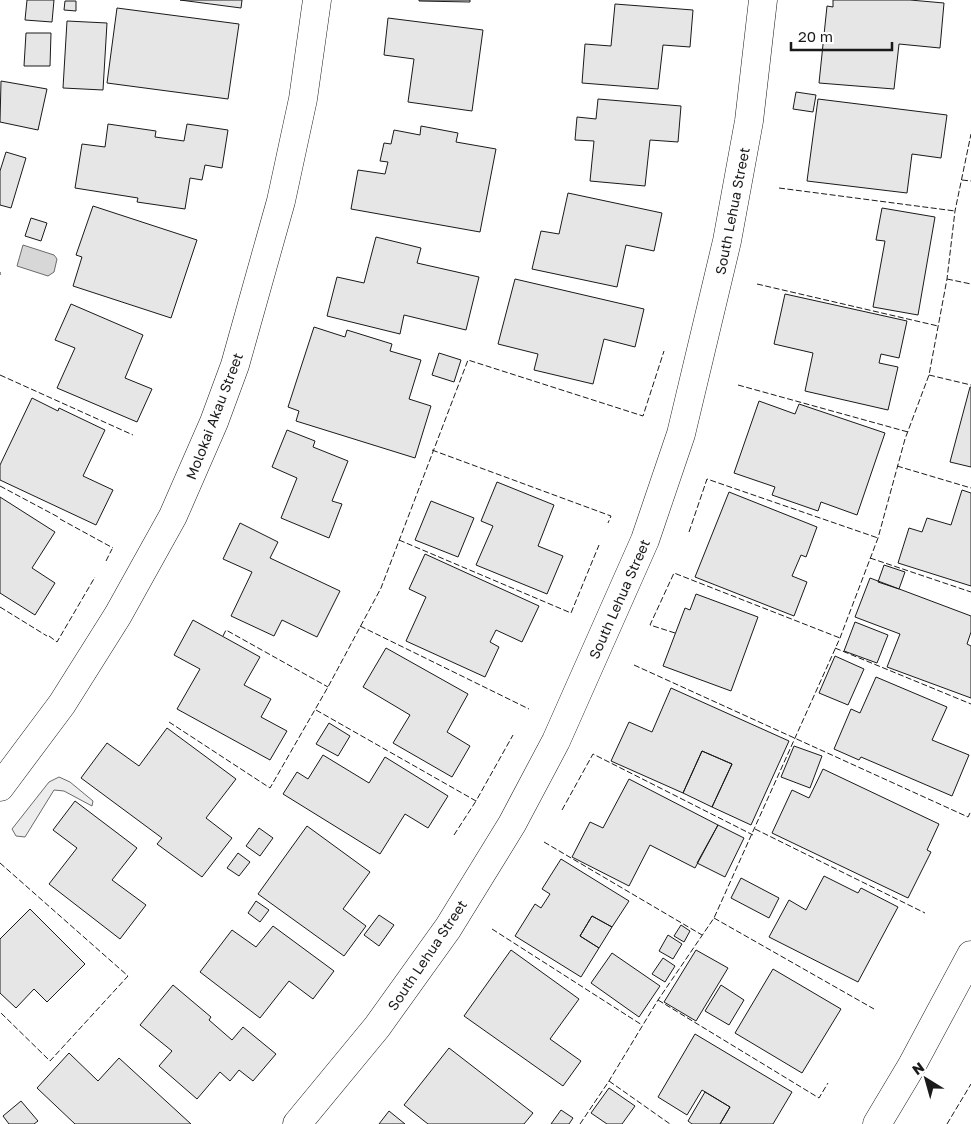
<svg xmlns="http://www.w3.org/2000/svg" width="971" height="1124" font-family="'Golos Text',sans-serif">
  <rect width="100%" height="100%" fill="#fff"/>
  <path fill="#ededed" stroke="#6a6a6a" d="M 59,777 L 70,782 L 93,801 L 92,806 L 64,791 L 54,790 L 25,837 L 16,836 L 12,829 L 49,782 Z"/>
  <path fill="#d7d7d7" stroke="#6a6a6a" d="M 23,245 L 54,255 L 57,259 L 54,272 L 48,276 L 17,266 Z"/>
  <path fill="#e6e6e6" stroke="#1a1a1a" d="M 27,0 L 54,0 L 52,22 L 25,20 Z
    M 180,0 L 242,0 L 241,8 Z
    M 419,0 L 470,0 L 470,2 L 419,1 Z
    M 833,0 L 910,0 L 944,3 L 940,48 L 899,44 L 894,89 L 819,83 L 827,6 L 833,7 Z
    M 65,1 L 76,1 L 76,11 L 64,10 Z
    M 615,4 L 693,10 L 690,47 L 663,45 L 658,89 L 582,83 L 585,44 L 611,46 Z
    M 117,8 L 239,24 L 228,99 L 107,83 Z
    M 388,18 L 483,30 L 472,111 L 408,102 L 414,59 L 384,55 Z
    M 67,21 L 107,23 L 103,90 L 63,88 Z
    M 26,33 L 51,33 L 50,66 L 24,66 Z
    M 1,81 L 47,89 L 38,130 L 0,122 Z
    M 796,92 L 816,95 L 813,112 L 793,109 Z
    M 598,99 L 681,106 L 678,142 L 650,140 L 645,186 L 590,181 L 594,141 L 575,140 L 577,117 L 596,119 Z
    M 818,99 L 947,115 L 941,158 L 912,154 L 907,193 L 807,181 Z
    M 108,124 L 156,131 L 155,137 L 184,141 L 187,124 L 228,130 L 222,168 L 205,165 L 202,180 L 190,178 L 185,209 L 137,202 L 138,198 L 75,188 L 82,144 L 105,147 Z
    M 421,126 L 458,133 L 456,142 L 496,149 L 480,232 L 351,209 L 358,170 L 385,174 L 388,162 L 380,161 L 384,143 L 391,144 L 394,130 L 420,135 Z
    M 6,152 L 26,158 L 11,208 L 0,205 L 0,171 Z
    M 568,193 L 662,213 L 654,251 L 626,245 L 617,287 L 532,269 L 541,231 L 559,234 Z
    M 93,206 L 197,240 L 171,318 L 73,286 L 82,257 L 76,255 Z
    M 882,208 L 935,217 L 918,315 L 873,307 L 885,241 L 876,240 Z
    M 31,218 L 47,223 L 41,241 L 25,236 Z
    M 376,237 L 421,248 L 417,263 L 479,277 L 466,330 L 404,315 L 400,334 L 327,316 L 337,277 L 364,283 Z
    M 515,279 L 644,309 L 635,347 L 604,339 L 593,384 L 534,370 L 538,354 L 498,344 Z
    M 785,294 L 907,321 L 899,358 L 881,354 L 879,363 L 898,367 L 888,410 L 805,391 L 813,353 L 774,344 Z
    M 71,304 L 143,335 L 125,378 L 152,389 L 137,422 L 57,388 L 75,348 L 55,340 Z
    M 314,327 L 345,337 L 347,330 L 392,344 L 390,351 L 421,360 L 409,399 L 431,406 L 415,458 L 296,421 L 299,411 L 288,407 Z
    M 439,353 L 461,360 L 454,382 L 432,375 Z
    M 970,387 L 971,387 L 971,467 L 950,462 Z
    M 32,398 L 58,411 L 59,408 L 105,430 L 83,476 L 113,490 L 96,525 L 0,480 L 0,465 Z
    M 759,401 L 795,414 L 799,404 L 885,433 L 857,515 L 821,502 L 818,511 L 772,495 L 775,487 L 734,473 Z
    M 287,430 L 315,441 L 313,447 L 348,461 L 332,501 L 342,504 L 329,538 L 281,518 L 297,478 L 272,467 Z
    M 497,482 L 554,505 L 538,546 L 563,556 L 547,594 L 476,565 L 493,526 L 481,521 Z
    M 962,490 L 971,493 L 971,586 L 898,563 L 909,528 L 922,532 L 927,518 L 951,525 Z
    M 729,492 L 817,527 L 806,557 L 801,555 L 792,576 L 807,582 L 794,616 L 695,577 Z
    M 0,497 L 55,532 L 32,568 L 55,583 L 35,615 L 0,593 Z
    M 431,501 L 474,518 L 458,557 L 415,540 Z
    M 240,523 L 278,542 L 270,558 L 340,591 L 317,637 L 282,620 L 274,636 L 231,616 L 252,572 L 223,559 Z
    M 425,554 L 539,606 L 522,642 L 496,630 L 490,642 L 499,647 L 485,677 L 406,641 L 426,597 L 409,589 Z
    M 884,565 L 905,572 L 899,589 L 878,582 Z
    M 870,578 L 971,616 L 971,632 L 967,644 L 971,646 L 971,698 L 887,667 L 900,634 L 855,617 Z
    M 696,594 L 758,617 L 731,691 L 663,666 L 685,608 L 690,610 Z
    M 193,620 L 260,657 L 244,685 L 271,699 L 261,717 L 287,731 L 270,760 L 177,709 L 200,669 L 174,655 Z
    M 855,622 L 888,635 L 877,663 L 844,651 Z
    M 386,648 L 468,694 L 447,732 L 470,746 L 452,777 L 393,743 L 410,715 L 363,687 Z
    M 835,656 L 864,669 L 848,705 L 819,693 Z
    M 876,677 L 947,707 L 932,740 L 969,755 L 952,796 L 861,757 L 859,760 L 834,749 L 851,709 L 860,713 Z
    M 671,688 L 789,741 L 751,825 L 712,807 L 732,764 L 702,751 L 683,793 L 611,761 L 629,722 L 652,732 Z
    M 329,723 L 350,736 L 338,756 L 316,744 Z
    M 167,728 L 236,779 L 206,818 L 232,838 L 202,877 L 157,844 L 162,838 L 81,778 L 107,743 L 139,766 Z
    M 794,746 L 822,756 L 810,788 L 781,777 Z
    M 702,751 L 732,764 L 712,807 L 683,793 Z
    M 323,755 L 369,783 L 385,757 L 448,796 L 428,828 L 405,814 L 380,854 L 283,794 L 297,772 L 308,779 Z
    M 823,769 L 939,824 L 927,850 L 931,852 L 908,898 L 772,833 L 792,790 L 809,798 Z
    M 629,779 L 718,825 L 695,868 L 650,845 L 629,886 L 572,857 L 590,822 L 603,828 Z
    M 75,801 L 137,848 L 112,880 L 146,905 L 120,939 L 49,884 L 77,848 L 53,830 Z
    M 718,825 L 744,838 L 725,877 L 697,863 Z
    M 307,826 L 370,872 L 343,909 L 366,926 L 344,956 L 258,894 Z
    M 259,828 L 273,838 L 260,856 L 246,846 Z
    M 238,853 L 250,862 L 239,876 L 227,868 Z
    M 561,859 L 629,901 L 612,927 L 592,916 L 580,936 L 599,948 L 581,977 L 515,936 L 535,904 L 541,908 L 550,894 L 542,889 Z
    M 824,876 L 858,893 L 861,888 L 898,907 L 858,982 L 769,937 L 789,900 L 806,910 Z
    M 741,878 L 779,898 L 769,918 L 731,898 Z
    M 256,901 L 269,910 L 260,922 L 248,913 Z
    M 30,909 L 85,964 L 47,1002 L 34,989 L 16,1008 L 0,993 L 0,939 Z
    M 379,915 L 394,925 L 379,946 L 364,935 Z
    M 592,916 L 612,927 L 599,948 L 580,936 Z
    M 681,925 L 690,931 L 684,942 L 674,936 Z
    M 273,926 L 334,971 L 313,999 L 289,981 L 260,1018 L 200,972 L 232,930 L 256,947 Z
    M 668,935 L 682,944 L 673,959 L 659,951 Z
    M 511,950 L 579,999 L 550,1039 L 581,1061 L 563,1086 L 464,1016 Z
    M 696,950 L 728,968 L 696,1021 L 664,1002 Z
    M 612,953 L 660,986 L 639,1017 L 591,983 Z
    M 663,958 L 675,966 L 665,982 L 652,974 Z
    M 773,969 L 841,1009 L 802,1073 L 735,1033 Z
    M 173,985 L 211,1017 L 209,1020 L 232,1040 L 243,1027 L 276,1054 L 253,1081 L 239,1070 L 230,1081 L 220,1072 L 197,1099 L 159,1066 L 172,1051 L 140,1025 Z
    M 721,985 L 744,1000 L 729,1025 L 705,1011 Z
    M 695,1034 L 792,1092 L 773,1124 L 720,1124 L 730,1107 L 702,1090 L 687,1115 L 658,1097 Z
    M 449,1048 L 533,1113 L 524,1124 L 428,1124 L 404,1105 Z
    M 69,1053 L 98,1081 L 119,1058 L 191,1124 L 75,1124 L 37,1088 Z
    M 609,1088 L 635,1106 L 622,1124 L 607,1124 L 591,1113 Z
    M 705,1092 L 730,1107 L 720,1124 L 692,1124 L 688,1121 Z
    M 21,1101 L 38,1121 L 34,1124 L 9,1124 L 3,1116 Z
    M 561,1110 L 573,1118 L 569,1124 L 551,1124 Z
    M 389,1111 L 405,1124 L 379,1124 Z"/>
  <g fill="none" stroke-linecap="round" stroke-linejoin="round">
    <defs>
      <path id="street" d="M 0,787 L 62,704 L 118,615 L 173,516 L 214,422 L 235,365 L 281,201 L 303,99 L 317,0
        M 297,1124 L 377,1027 L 448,928 L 512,824 L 556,741 L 645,540 L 681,434 L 727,241 L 749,121 L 763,0"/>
      <path id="secondary" d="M 877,1124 L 911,1067 L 971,955"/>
    </defs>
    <use href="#street" stroke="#1a1a1a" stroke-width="29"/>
    <use href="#secondary" stroke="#1a1a1a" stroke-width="29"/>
    <use href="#street" stroke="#fff" stroke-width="28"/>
    <use href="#secondary" stroke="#fff" stroke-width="28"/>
    <path stroke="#1a1a1a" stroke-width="1" stroke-dasharray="6 2.5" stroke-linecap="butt" d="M 962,180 L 971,181
      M 779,188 L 955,211
      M 0,272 L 0,275
      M 947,279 L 971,284
      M 757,284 L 938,326
      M 0,375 L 133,435
      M 929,375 L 971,385
      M 738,385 L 908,432
      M 432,450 L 611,516 L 608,523
      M 897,466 L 971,488
      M 0,486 L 60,518
      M 60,519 L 113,548
      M 689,532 L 707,479 L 878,538
      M 399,540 L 571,613 L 599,545
      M 870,558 L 971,592
      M 106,561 L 112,549
      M 0,607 L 47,636
      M 360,626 L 529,709
      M 675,633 L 650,625 L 674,573 L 840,638
      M 49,636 L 57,642 L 95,577
      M 223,636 L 226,630 L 328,687
      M 835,648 L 971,704
      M 634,665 L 968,817 L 971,811
      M 316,710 L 476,801 L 513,735
      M 169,722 L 270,788 L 328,687 L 381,588 L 468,360 L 643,416 L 664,351
      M 562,810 L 593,754 L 753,835
      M 755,829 L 925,913
      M 454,835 L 476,801
      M 544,842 L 702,935
      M 0,863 L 128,976 L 50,1061 L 0,1012
      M 714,918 L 874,1009
      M 492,929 L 642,1025
      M 658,1000 L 819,1098 L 828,1083
      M 609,1081 L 670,1124
      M 580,1124 L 609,1081 L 658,1000 L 714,918 L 840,638 L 878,538 L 905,439 L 929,375 L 947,279 L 955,211 L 971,134
      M 947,1124 L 971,1084"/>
  </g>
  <g text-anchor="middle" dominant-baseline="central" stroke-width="4" stroke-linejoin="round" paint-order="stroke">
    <g font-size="14" fill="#1a1a1a" stroke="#fff">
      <text transform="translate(732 211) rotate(-79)">South Lehua Street</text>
      <text transform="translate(214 416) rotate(-69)">Molokai Akau Street</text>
      <text transform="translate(619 599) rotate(-66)">South Lehua Street</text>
      <text transform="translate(427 955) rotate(-56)">South Lehua Street</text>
    </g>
  </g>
  <g transform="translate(926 1079) rotate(323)" stroke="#ffffff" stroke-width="4" paint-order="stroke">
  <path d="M0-4L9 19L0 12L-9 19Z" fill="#1a1a1a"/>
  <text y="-8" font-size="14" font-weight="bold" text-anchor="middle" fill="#1a1a1a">N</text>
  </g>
  <path d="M791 42v8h101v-8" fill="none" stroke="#1a1a1a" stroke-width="2.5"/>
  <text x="798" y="42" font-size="15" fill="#1a1a1a" stroke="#ffffff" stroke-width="4" paint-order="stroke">20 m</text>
</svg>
